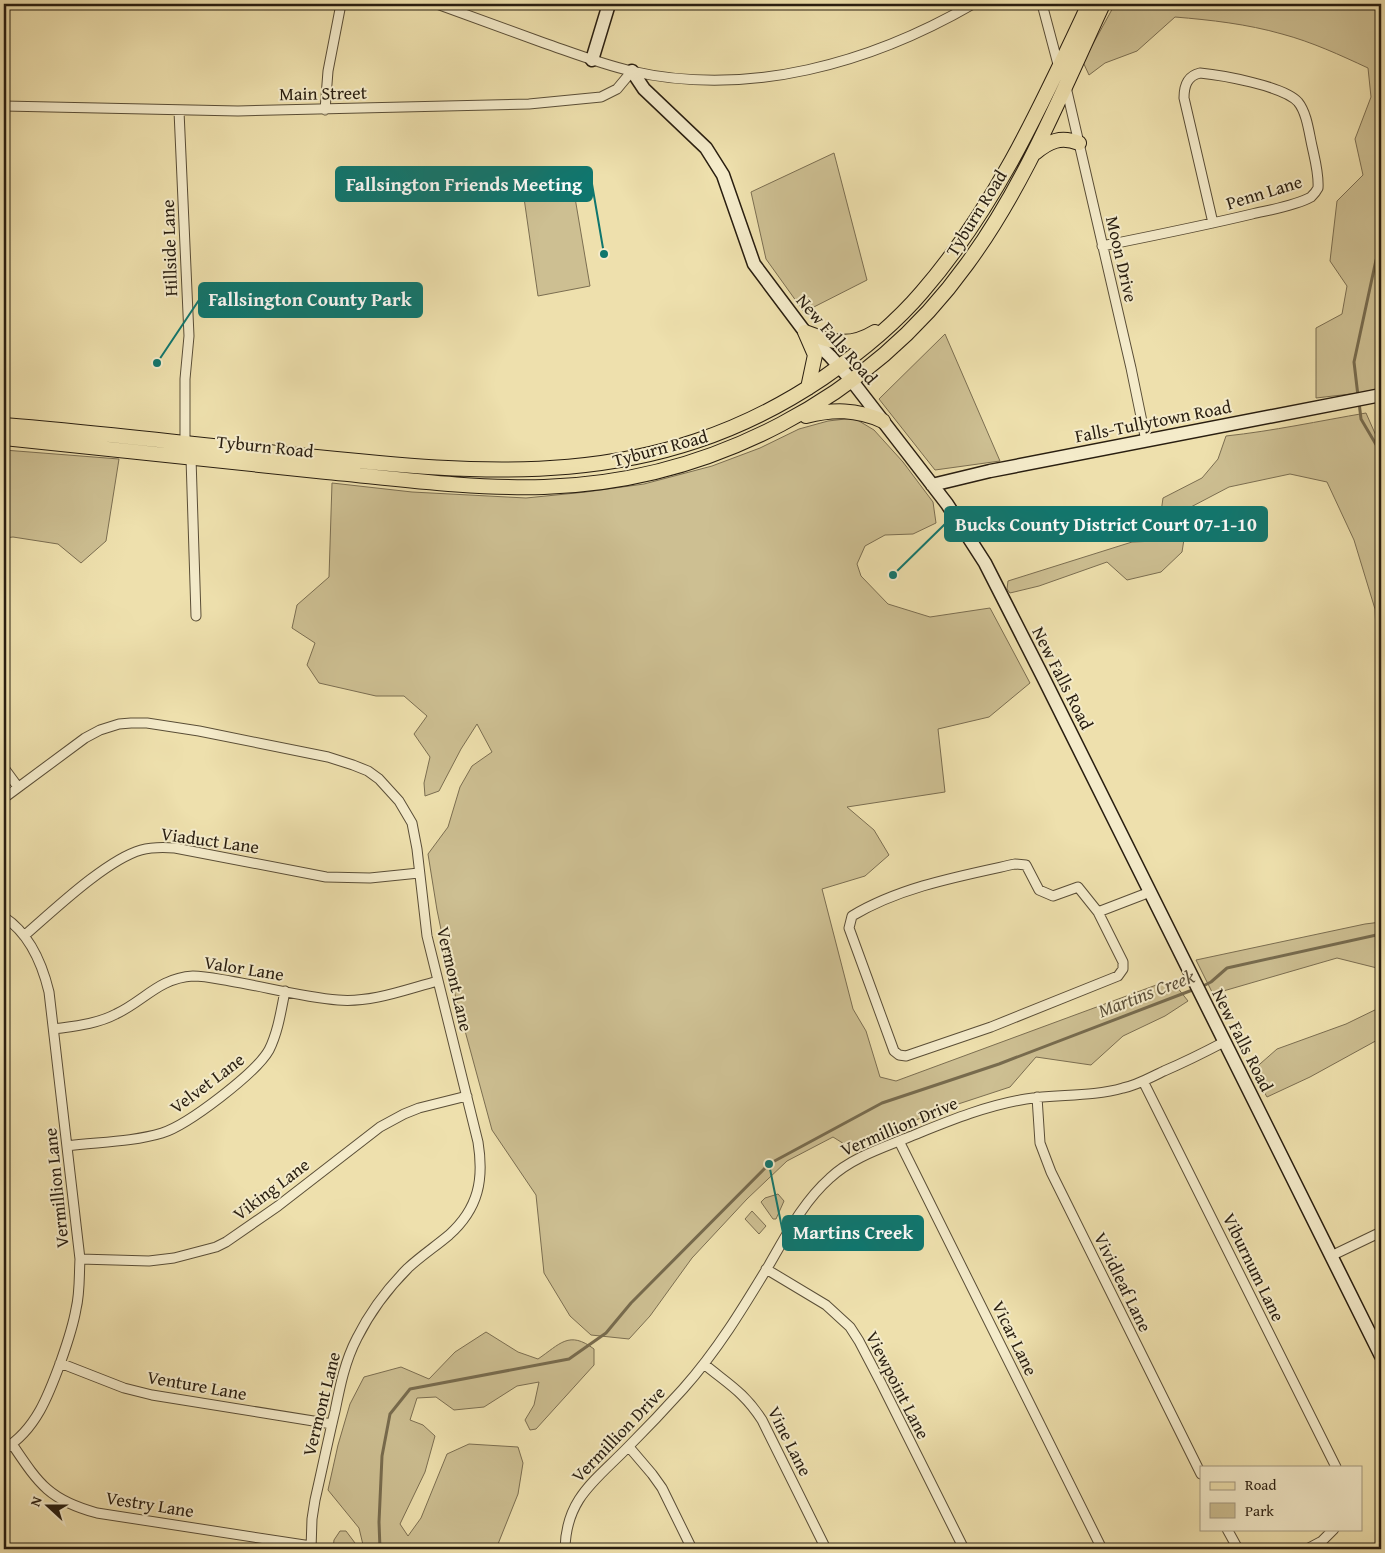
<svg xmlns="http://www.w3.org/2000/svg" width="1385" height="1553" font-family="'Gentium Book Plus',serif">
  <rect width="100%" height="100%" fill="#eee0ad"/>
  <filter id="stains"><feTurbulence type="fractalNoise" baseFrequency=".004" numOctaves="4"/><feColorMatrix values="0 0 0 0 .2 0 0 0 0 .09 0 0 0 0 .02 0 0 0 .5 -.17"/></filter>
  <radialGradient id="worn" r=".72"><stop offset=".6" stop-color="#630" stop-opacity="0"/><stop offset="1" stop-color="#630" stop-opacity=".3"/></radialGradient>
  <path fill="#cdbf92" stroke="#7b6e51" d="M 1115,4 L 1381,4 L 1381,388 L 1359,393 L 1316,398 L 1316,328 L 1342,314 L 1347,286 L 1330,261 L 1337,201 L 1363,175 L 1355,139 L 1371,97 L 1368,68 C 1340,55 1312,42 1282,34 C 1247,24 1211,20 1175,17 L 1137,51 L 1105,63 L 1089,75 L 1083,62 Z
    M 834,153 L 867,280 L 804,312 L 766,259 L 751,192 Z
    M 573,186 L 590,286 L 538,296 L 524,198 Z
    M 945,334 L 1000,461 L 935,470 L 879,399 Z
    M 1366,413 L 1381,447 L 1381,738 L 1375,609 L 1354,540 L 1327,482 L 1290,474 L 1229,487 L 1189,508 L 1182,552 L 1161,572 L 1127,580 L 1107,562 L 1039,586 L 1010,593 L 1007,589 L 1008,581 L 1132,542 L 1157,541 L 1163,498 L 1202,478 L 1218,459 L 1226,436 C 1273,431 1319,421 1366,413 Z
    M 854,418 L 874,430 L 903,462 L 933,502 L 936,523 L 913,534 L 885,535 L 865,546 L 857,564 L 861,576 L 888,604 L 930,617 L 990,608 L 1030,683 L 989,717 L 938,729 L 945,792 L 847,807 L 874,830 L 889,855 L 865,876 L 822,889 L 853,1009 L 866,1031 L 880,1077 L 896,1081 L 1159,984 L 1173,982 L 1188,1001 L 1165,1016 L 1123,1036 L 1091,1065 L 1036,1057 L 1010,1087 L 943,1109 L 849,1147 L 833,1137 L 787,1161 L 747,1199 L 692,1258 L 650,1316 L 629,1339 L 591,1335 L 570,1316 L 544,1273 L 536,1195 L 492,1130 L 452,983 L 437,910 L 428,854 L 448,827 L 460,787 L 472,766 L 492,752 L 477,724 L 461,749 L 439,791 L 425,796 L 424,783 L 430,757 L 414,734 L 427,716 L 404,696 L 376,696 L 319,683 L 307,665 L 315,643 L 292,628 L 297,605 L 329,577 L 332,483 L 412,492 L 526,498 L 586,492 L 644,484 L 712,466 L 760,448 L 799,429 L 828,421 Z
    M 4,450 L 119,459 L 106,541 L 81,563 L 58,544 L 13,537 L 4,538 Z
    M 1381,922 L 1381,969 L 1337,958 L 1213,994 L 1196,960 L 1365,924 Z
    M 1381,1007 L 1381,1038 L 1310,1077 L 1267,1097 L 1252,1071 L 1277,1049 L 1346,1024 Z
    M 778,1194 L 784,1201 L 776,1219 L 773,1219 L 761,1202 L 765,1198 Z
    M 752,1211 L 766,1226 L 759,1234 L 745,1219 Z
    M 486,1332 L 518,1352 L 538,1359 C 560,1344 569,1330 594,1349 L 594,1365 L 536,1429 L 530,1430 L 525,1420 L 534,1405 L 539,1382 L 517,1386 L 484,1407 L 454,1410 L 436,1397 L 417,1398 L 410,1420 L 423,1425 L 435,1436 L 425,1472 L 400,1524 L 408,1536 L 421,1518 L 447,1454 L 469,1444 L 518,1447 L 523,1463 L 518,1494 L 498,1544 L 494,1549 L 364,1549 L 359,1528 L 328,1490 L 338,1445 L 350,1404 L 364,1377 L 401,1367 L 429,1379 L 455,1352 Z
    M 340,1531 L 346,1531 L 355,1543 L 357,1549 L 333,1549 L 334,1540 Z"/>
  <g fill="none" stroke-linecap="round" stroke-linejoin="round">
    <path stroke="#776b4e" stroke-width="3" d="M 1358,396 L 1354,362 L 1376,260 L 1381,252
      M 1359,402 L 1361,419 L 1381,453
      M 1201,987 L 1211,982 L 1227,968 L 1381,934
      M 380,1549 L 379,1522 L 382,1456 L 390,1414 L 410,1389 L 569,1359 L 606,1333 L 631,1303 L 769,1164 L 882,1103 L 999,1064 L 1195,989"/>
    <defs>
      <path id="street" d="M 437,4 C 473,17 509,30 544,43 C 573,53 601,64 631,71 C 749,98 871,63 973,4
        M 1042,4 L 1059,68
        M 1066,87 L 1131,368 L 1146,441
        M 4,106 L 238,111 L 529,104 L 601,97 L 617,89 L 632,71
        M 325,110 L 328,71 L 341,4
        M 179,111 L 189,336 L 185,379 L 185,443
        M 1102,246 C 1152,236 1202,226 1252,214 C 1269,210 1295,206 1311,197 C 1314,194 1316,192 1318,188 C 1319,174 1315,160 1312,146 C 1309,133 1307,113 1298,102 C 1284,86 1221,75 1200,73 C 1187,76 1184,86 1184,98 L 1213,223
        M 191,458 L 196,616
        M 4,768 L 18,787
        M 4,798 L 85,738 L 100,730 L 119,724 L 131,723 L 147,723 L 199,731 L 328,757 L 353,765 L 368,771 L 379,779 L 399,801 L 412,823 L 417,849 L 427,936 L 478,1142 C 484,1179 479,1208 449,1235 C 436,1246 421,1256 408,1268 C 387,1289 370,1312 357,1338 C 345,1361 340,1386 335,1411 C 328,1440 322,1470 315,1500 L 312,1519 L 311,1549
        M 1015,864 L 1026,865 L 1039,890 L 1053,896 L 1078,887 L 1098,912 L 1123,962 L 1123,969 L 1118,976 L 991,1027 L 906,1056 L 899,1055 L 894,1051 L 849,928 L 852,916 C 900,887 960,876 1015,864 Z
        M 1098,912 L 1150,892
        M 4,917 C 30,934 42,963 49,992 L 80,1259 C 79,1276 80,1293 76,1309 C 73,1327 67,1344 61,1361 C 49,1394 36,1430 4,1449
        M 24,936 C 53,911 106,860 141,850 C 152,847 163,847 175,848 L 326,877 L 370,878 L 419,873
        M 54,1029 C 75,1026 97,1024 116,1014 C 144,1001 159,978 193,976 C 205,976 218,979 230,981 C 266,987 302,997 338,1000 C 372,1003 407,989 438,981
        M 1143,1081 L 1336,1467
        M 1037,1097 L 1040,1143 L 1051,1172 L 1201,1474
        M 899,1141 L 1102,1549
        M 67,1146 C 98,1142 132,1142 162,1133 C 188,1125 256,1073 269,1050 C 278,1032 281,1011 285,991
        M 1331,1256 L 1381,1232
        M 80,1259 L 149,1261 L 174,1258 L 216,1247 L 226,1242 L 278,1206 L 380,1127 L 404,1114 L 419,1108 L 467,1096
        M 766,1269 L 826,1305 L 850,1327 L 859,1341 L 881,1383 L 964,1549
        M 60,1363 L 124,1388 L 152,1395 L 332,1424
        M 704,1364 C 728,1384 744,1392 762,1420 L 826,1549
        M 12,1444 C 39,1484 49,1500 97,1513 L 311,1546
        M 629,1447 L 652,1474 L 662,1488 L 692,1549
        M 1227,1529 L 1238,1549
        M 565,1549 C 566,1498 596,1480 628,1447 C 647,1428 665,1409 683,1389 C 717,1351 743,1308 769,1265 C 787,1234 803,1202 830,1178 C 850,1159 879,1149 904,1139 C 944,1123 983,1106 1026,1099 C 1058,1094 1092,1097 1123,1088 C 1138,1085 1151,1077 1164,1071 C 1185,1062 1205,1052 1224,1042
        M 1307,1549 L 1322,1541 L 1334,1529"/>
      <path id="secondary" d="M 592,60 L 609,4
        M 632,71 L 644,89 L 706,148 L 723,175 L 754,264 L 805,332 L 830,356 L 852,381 L 947,504 L 985,563 L 1043,677 L 1381,1356
        M 932,485 L 990,471 L 1381,395"/>
      <path id="primary" d="M 1035,153 C 1049,141 1061,136 1079,143
        M 805,332 C 831,342 849,348 875,332
        M 805,332 L 815,355 L 808,388
        M 806,416 C 833,409 856,409 883,421
        M 4,425 C 102,433 200,445 297,455 C 489,475 654,492 823,378 C 859,353 894,325 922,292 C 995,208 1042,104 1089,4
        M 4,438 C 108,448 212,460 317,471 C 392,478 468,489 544,487 C 709,482 870,399 967,264 C 1025,185 1062,92 1103,4"/>
    </defs>
    <use href="#street" stroke="#5a4e37" stroke-width="11"/>
    <use href="#secondary" stroke="#291e10" stroke-width="15"/>
    <use href="#primary" stroke="#291e10" stroke-width="16"/>
    <use href="#street" stroke="#f4ebca" stroke-width="9"/>
    <use href="#secondary" stroke="#f4ebca" stroke-width="12"/>
    <use href="#primary" stroke="#eee0ad" stroke-width="14"/>
  </g>
  <g text-anchor="middle" dominant-baseline="central" stroke-width="4" stroke-linejoin="round" paint-order="stroke">
    <g font-size="18" fill="#291e10" stroke="#f4ebca">
      <text transform="translate(323 93) rotate(-1)">Main Street</text>
      <text transform="translate(1264 192) rotate(-17)">Penn Lane</text>
      <text transform="translate(976 213) rotate(-58)">Tyburn Road</text>
      <text transform="translate(169 248) rotate(-92)">Hillside Lane</text>
      <text transform="translate(1122 259) rotate(77)">Moon Drive</text>
      <text transform="translate(837 339) rotate(49)">New Falls Road</text>
      <text transform="translate(1153 421) rotate(-11)">Falls-Tullytown Road</text>
      <text transform="translate(265 446) rotate(6)">Tyburn Road</text>
      <text transform="translate(660 448) rotate(-15)">Tyburn Road</text>
      <text transform="translate(1063 678) rotate(63)">New Falls Road</text>
      <text transform="translate(210 840) rotate(8)">Viaduct Lane</text>
      <text transform="translate(244 968) rotate(9)">Valor Lane</text>
      <text transform="translate(455 979) rotate(77)">Vermont Lane</text>
      <text transform="translate(1243 1040) rotate(63)">New Falls Road</text>
      <text transform="translate(207 1083) rotate(-37)">Velvet Lane</text>
      <text transform="translate(899 1126) rotate(-23)">Vermillion Drive</text>
      <text transform="translate(56 1188) rotate(-96)">Vermillion Lane</text>
      <text transform="translate(271 1189) rotate(-37)">Viking Lane</text>
      <text transform="translate(1254 1267) rotate(64)">Viburnum Lane</text>
      <text transform="translate(1123 1282) rotate(64)">Vividleaf Lane</text>
      <text transform="translate(1015 1338) rotate(64)">Vicar Lane</text>
      <text transform="translate(197 1385) rotate(10)">Venture Lane</text>
      <text transform="translate(898 1385) rotate(63)">Viewpoint Lane</text>
      <text transform="translate(321 1404) rotate(-76)">Vermont Lane</text>
      <text transform="translate(618 1434) rotate(-46)">Vermillion Drive</text>
      <text transform="translate(790 1441) rotate(63)">Vine Lane</text>
      <text transform="translate(150 1504) rotate(9)">Vestry Lane</text>
    </g>
    <g font-size="19" font-style="italic" fill="#5d513a" stroke="#f4ebca">
      <text transform="translate(1146 993) rotate(-21)">Martins Creek</text>
    </g>
  </g>
  <path fill="none" stroke="#0f766e" stroke-width="2" d="M604 254L592 184M157 363L199 300M893 575L945 524M769 1164L783 1233"/>
  <g fill="#0f766e" stroke="#f4ebca" stroke-width="2">
    <circle cx="604" cy="254" r="5"/>
    <circle cx="157" cy="363" r="5"/>
    <circle cx="893" cy="575" r="5"/>
    <circle cx="769" cy="1164" r="5"/>
  </g>
  <g fill="#0f766e" stroke="#0f766e" stroke-width="2">
    <rect x="336" y="167" width="256" height="34" rx="5"/>
    <rect x="199" y="283" width="223" height="34" rx="5"/>
    <rect x="945" y="507" width="322" height="34" rx="5"/>
    <rect x="783" y="1216" width="140" height="34" rx="5"/>
  </g>
  <g font-size="19" text-anchor="middle" font-weight="bold" fill="#fff">
    <text x="464" y="191">Fallsington Friends Meeting</text>
    <text x="310" y="306">Fallsington County Park</text>
    <text x="1106" y="531">Bucks County District Court 07-1-10</text>
    <text x="853" y="1239">Martins Creek</text>
  </g>
  <rect width="1385" height="1553" fill="none" stroke="#eee0ad" stroke-width="20"/>
  <rect x="5" y="5" width="1375" height="1543" fill="none" stroke="#291e10" stroke-width="2.5"/>
  <rect x="10" y="10" width="1365" height="1533" fill="none" stroke="#291e10"/>
  <rect x="1200" y="1466" width="162" height="65" fill="#f4ebca" stroke="#a39980"/>
  <rect x="1210" y="1482" width="25" height="8" fill="#eee0ad" stroke="#a39980"/>
  <text x="1245" y="1490" font-size="15" fill="#291e10">Road</text>
  <rect x="1210" y="1503" width="25" height="15" fill="#cdbf92" stroke="#a39980"/>
  <text x="1245" y="1516" font-size="15" fill="#291e10">Park</text>
  <g transform="translate(48 1506) rotate(291)" stroke="#f4ebca" stroke-width="4" paint-order="stroke">
  <path d="M0-4L9 19L0 12L-9 19Z" fill="#291e10"/>
  <text y="-8" font-size="14" font-weight="bold" text-anchor="middle" fill="#291e10">N</text>
  </g>
  <rect width="100%" height="100%" filter="url(#stains)"/>
  <rect width="100%" height="100%" fill="url(#worn)"/>
</svg>
